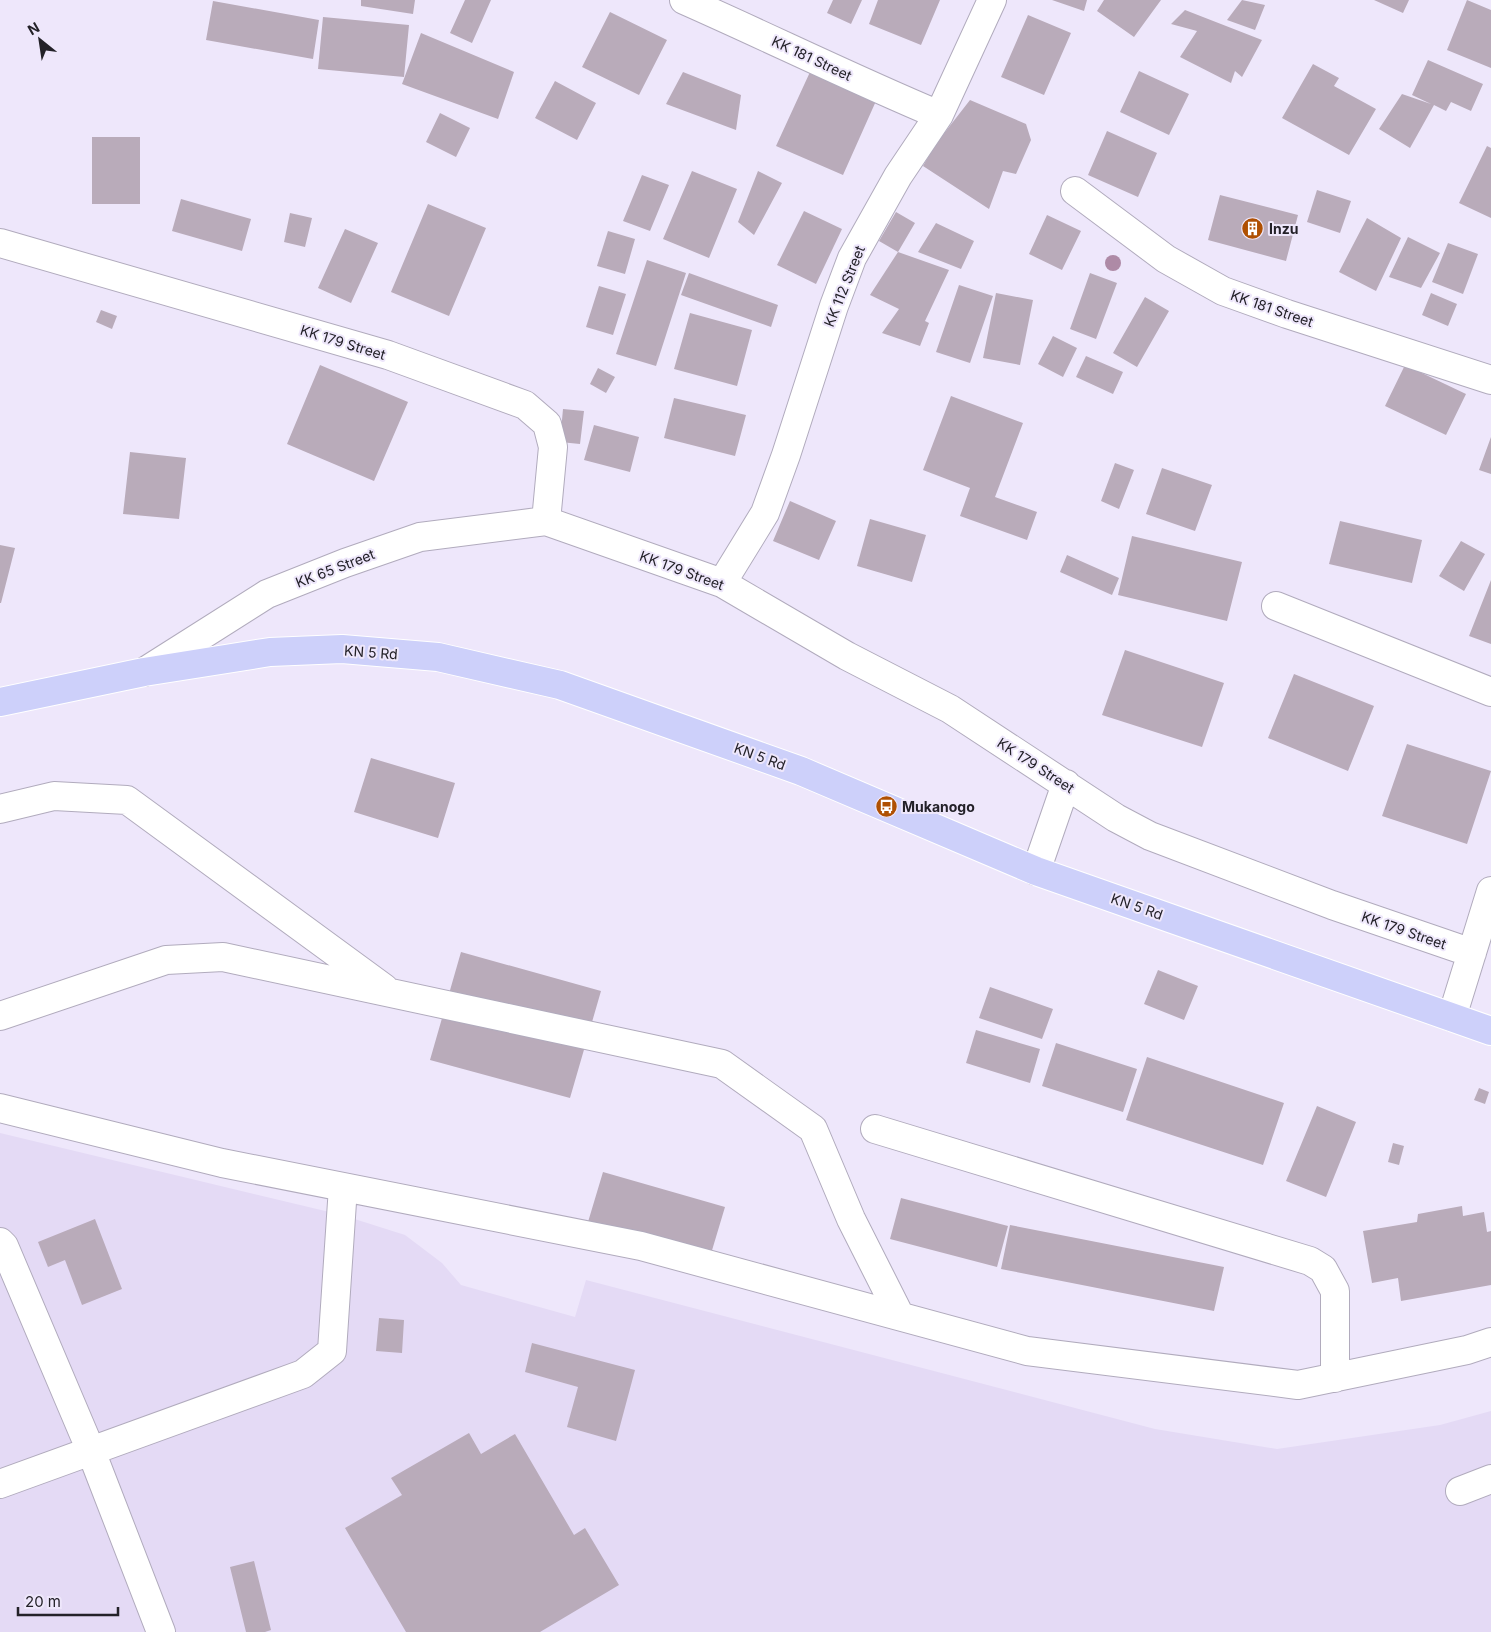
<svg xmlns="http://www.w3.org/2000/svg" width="1491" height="1632" font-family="Inter,sans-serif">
  <rect width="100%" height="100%" fill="#eee7fb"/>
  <path fill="#e4daf5" d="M 0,1133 L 342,1215 L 405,1235 L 442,1263 L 461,1285 L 575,1317 L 586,1280 L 1155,1429 L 1277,1449 L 1440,1425 L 1491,1411 L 1491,1632 L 0,1632 Z"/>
  <path fill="#b9abba" d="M 361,0 L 415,0 L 413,14 L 361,6 Z
    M 465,0 L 491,0 L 472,43 L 450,33 Z
    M 833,0 L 862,0 L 851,24 L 827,13 Z
    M 878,0 L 940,0 L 921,45 L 869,24 Z
    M 1052,0 L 1087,0 L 1084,11 Z
    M 1104,0 L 1161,0 L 1134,37 L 1097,11 Z
    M 1242,0 L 1265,5 L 1255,30 L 1227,20 Z
    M 1374,0 L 1409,0 L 1403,13 Z
    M 1467,0 L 1491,10 L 1491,68 L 1447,50 Z
    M 213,1 L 319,20 L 313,59 L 206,40 Z
    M 1185,10 L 1262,40 L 1242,77 L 1235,71 L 1231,83 L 1180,57 L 1197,31 L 1171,24 Z
    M 610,12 L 667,40 L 639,95 L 582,67 Z
    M 1028,15 L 1071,33 L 1044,95 L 1001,77 Z
    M 323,17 L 409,25 L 404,77 L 318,69 Z
    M 421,33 L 514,72 L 498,119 L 402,84 Z
    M 1428,60 L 1483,84 L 1471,111 L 1451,102 L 1446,111 L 1434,105 L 1410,148 L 1379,129 L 1402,94 L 1431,104 L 1412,95 Z
    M 1313,64 L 1339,78 L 1334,86 L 1376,109 L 1349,155 L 1282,118 Z
    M 1139,71 L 1189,94 L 1169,135 L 1120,112 Z
    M 683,72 L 741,95 L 736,130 L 666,104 Z
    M 810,72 L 876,101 L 843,175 L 776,146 Z
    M 555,81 L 596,103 L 577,140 L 535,118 Z
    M 970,100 L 1026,124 L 1031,140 L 1016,174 L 1003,171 L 989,209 L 923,166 L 935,145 Z
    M 440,113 L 470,128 L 456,157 L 426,142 Z
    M 1107,131 L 1157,153 L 1138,197 L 1088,175 Z
    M 92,137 L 140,137 L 140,204 L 92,204 Z
    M 1487,146 L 1491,148 L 1491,218 L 1459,203 Z
    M 692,171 L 737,189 L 709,258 L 663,239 Z
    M 758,171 L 782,183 L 754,235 L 738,222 Z
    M 642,175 L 669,185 L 650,231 L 623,221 Z
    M 1317,190 L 1351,201 L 1340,233 L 1307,222 Z
    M 1220,195 L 1298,215 L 1286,261 L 1208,240 Z
    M 181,199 L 251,219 L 242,251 L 172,231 Z
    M 428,204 L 486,228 L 449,316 L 391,292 Z
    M 804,211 L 842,229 L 816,284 L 777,265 Z
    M 896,212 L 915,223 L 898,252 L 949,270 L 925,321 L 929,323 L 920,346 L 882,333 L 899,309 L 870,295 L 898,252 L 879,241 Z
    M 290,213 L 312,218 L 305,247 L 284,242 Z
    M 1047,215 L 1081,231 L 1062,270 L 1029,254 Z
    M 1367,218 L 1401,238 L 1376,291 L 1339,272 Z
    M 936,223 L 974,241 L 961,269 L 918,252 Z
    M 345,229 L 378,243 L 351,303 L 318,288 Z
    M 608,231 L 635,239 L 625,274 L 597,266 Z
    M 1408,237 L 1440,253 L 1421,288 L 1389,277 Z
    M 1448,243 L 1478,254 L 1463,294 L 1432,282 Z
    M 647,260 L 686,273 L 656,366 L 616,354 Z
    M 689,273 L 778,305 L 771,327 L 681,295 Z
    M 1090,273 L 1117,283 L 1096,339 L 1070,329 Z
    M 959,285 L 993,296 L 970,363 L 936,352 Z
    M 599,286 L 626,294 L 613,335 L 586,327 Z
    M 996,293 L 1033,300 L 1020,365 L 983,358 Z
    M 1431,293 L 1457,304 L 1448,326 L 1422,315 Z
    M 1145,297 L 1169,311 L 1137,367 L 1113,353 Z
    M 101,310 L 117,316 L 112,329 L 96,322 Z
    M 690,313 L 752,330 L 737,386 L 674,369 Z
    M 1053,336 L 1077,348 L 1063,377 L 1038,364 Z
    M 1086,356 L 1123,372 L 1113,394 L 1076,377 Z
    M 320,365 L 408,402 L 374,481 L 287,444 Z
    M 1405,365 L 1466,394 L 1446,435 L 1385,406 Z
    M 598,368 L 615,377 L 606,393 L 590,384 Z
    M 951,396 L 1023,423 L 995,497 L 1037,512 L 1027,540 L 960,516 L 970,488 L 923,470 Z
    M 674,398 L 746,415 L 735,456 L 664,438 Z
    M 563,409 L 584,411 L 580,444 L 560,442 Z
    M 594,425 L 639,437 L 630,472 L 584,460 Z
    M 1491,437 L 1491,474 L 1479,470 Z
    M 130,452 L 186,458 L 179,519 L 123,514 Z
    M 1115,463 L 1134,470 L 1119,509 L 1101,501 Z
    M 1162,468 L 1212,485 L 1195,531 L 1146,514 Z
    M 790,501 L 836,521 L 819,560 L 773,541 Z
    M 870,519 L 926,535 L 912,582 L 857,566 Z
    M 1340,521 L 1422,540 L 1412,583 L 1329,564 Z
    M 1132,536 L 1242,562 L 1227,621 L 1118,595 Z
    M 1461,541 L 1485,554 L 1464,591 L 1439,576 Z
    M 0,545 L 15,548 L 1,603 L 0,603 Z
    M 1067,555 L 1119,578 L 1112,595 L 1060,572 Z
    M 1491,580 L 1491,644 L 1469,636 Z
    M 1125,650 L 1224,683 L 1202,747 L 1102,715 Z
    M 1294,674 L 1374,706 L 1348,771 L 1268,738 Z
    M 1407,744 L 1491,771 L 1467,844 L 1382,816 Z
    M 371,758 L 455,783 L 438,838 L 354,812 Z
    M 461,952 L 601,991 L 570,1098 L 430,1060 Z
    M 1158,970 L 1198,986 L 1184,1020 L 1144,1004 Z
    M 990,987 L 1053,1009 L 1042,1039 L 979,1018 Z
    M 976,1030 L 1040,1049 L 1030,1083 L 966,1063 Z
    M 1056,1043 L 1137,1069 L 1123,1112 L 1042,1086 Z
    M 1147,1057 L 1284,1103 L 1263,1165 L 1126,1120 Z
    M 1479,1088 L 1489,1092 L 1485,1104 L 1474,1100 Z
    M 1317,1106 L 1356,1122 L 1326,1197 L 1286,1181 Z
    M 1393,1143 L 1404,1146 L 1399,1165 L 1388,1162 Z
    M 603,1172 L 725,1207 L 710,1257 L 588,1222 Z
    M 901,1198 L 1008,1226 L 997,1267 L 890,1239 Z
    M 1462,1206 L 1463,1216 L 1484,1212 L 1487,1232 L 1491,1231 L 1491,1285 L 1401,1301 L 1398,1278 L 1372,1283 L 1363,1231 L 1417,1222 L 1418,1214 Z
    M 95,1219 L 122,1289 L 82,1305 L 65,1260 L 48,1267 L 38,1242 Z
    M 1010,1225 L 1224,1267 L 1214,1311 L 1001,1269 Z
    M 379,1318 L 404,1320 L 402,1353 L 376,1351 Z
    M 532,1343 L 635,1370 L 616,1441 L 567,1427 L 578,1387 L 525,1372 Z
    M 469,1433 L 481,1454 L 515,1434 L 574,1535 L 585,1528 L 619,1585 L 540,1632 L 406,1632 L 345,1528 L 402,1495 L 391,1478 Z
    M 254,1561 L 271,1630 L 265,1632 L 246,1632 L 230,1567 Z"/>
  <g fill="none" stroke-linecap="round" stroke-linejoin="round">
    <defs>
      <path id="minor" d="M 684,0 C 770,38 853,79 939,115
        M 1075,191 L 1166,259 L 1223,291 L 1287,314 L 1491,380
        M 0,243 L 388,355 L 525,405 L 547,424 L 553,447 L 546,521 L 722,583 L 847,656 L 950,709 L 1116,818 L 1150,836 L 1332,905 L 1472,953
        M 722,583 L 765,513 L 786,455 L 834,306 L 852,258 L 898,176 L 939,115 L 992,0
        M 1276,606 L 1491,692
        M 144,672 L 267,594 L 345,563 L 420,537 L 546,521
        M 0,809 L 54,796 L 127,800 L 384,988
        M 1036,871 L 1066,784
        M 0,1016 L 166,960 L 223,957 L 722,1064 L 813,1129 L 851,1219 L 900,1316
        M 1452,1017 L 1491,891
        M 0,1108 L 222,1163 L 641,1246 L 1027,1351 L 1298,1385 L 1467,1350 L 1491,1342
        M 875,1129 L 1310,1261 L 1323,1269 L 1335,1291 L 1335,1378
        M 0,1242 L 4,1246 L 91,1451 L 161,1632
        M 0,1484 L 303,1374 L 332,1351 L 343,1187
        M 1460,1491 L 1491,1479"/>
      <path id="major" d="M 0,702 L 144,672 L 270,652 L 342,649 L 438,657 L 560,685 L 801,771 L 1036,871 L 1491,1031"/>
    </defs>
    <use href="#minor" stroke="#b1abbd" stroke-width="30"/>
    <use href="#major" stroke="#fff" stroke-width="30"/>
    <use href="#minor" stroke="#fff" stroke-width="28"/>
    <use href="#major" stroke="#cdd0fa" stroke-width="28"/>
  </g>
  <circle fill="#ae8aa6" cx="1113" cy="263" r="8"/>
  <defs>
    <symbol id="building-disc" viewBox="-11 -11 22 22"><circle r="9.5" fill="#af5002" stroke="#eee7fb"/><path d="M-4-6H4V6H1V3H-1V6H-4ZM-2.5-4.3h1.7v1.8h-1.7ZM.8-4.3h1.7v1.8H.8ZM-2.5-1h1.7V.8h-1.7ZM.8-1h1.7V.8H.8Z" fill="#fff"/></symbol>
    <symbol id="bus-disc" viewBox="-11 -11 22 22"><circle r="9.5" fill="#af5002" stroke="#eee7fb"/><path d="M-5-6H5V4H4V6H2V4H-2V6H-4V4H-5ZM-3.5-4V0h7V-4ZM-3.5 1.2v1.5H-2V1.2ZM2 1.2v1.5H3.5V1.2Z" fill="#fff"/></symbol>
  </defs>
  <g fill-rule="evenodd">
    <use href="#building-disc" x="1240" y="216" width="25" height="25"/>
    <use href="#bus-disc" x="874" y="794" width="25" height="25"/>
  </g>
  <g text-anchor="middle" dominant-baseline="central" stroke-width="4" stroke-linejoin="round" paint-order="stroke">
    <g font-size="14" fill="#232128" stroke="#eee7fb">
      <text transform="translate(812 58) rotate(25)">KK 181 Street</text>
      <text transform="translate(844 286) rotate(-68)">KK 112 Street</text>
      <text transform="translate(1272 308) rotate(19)">KK 181 Street</text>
      <text transform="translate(343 342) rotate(17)">KK 179 Street</text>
      <text transform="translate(335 568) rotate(-21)">KK 65 Street</text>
      <text transform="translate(682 570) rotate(20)">KK 179 Street</text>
      <text transform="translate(371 652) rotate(4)">KN 5 Rd</text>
      <text transform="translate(760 756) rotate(20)">KN 5 Rd</text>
      <text transform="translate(1036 765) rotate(33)">KK 179 Street</text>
      <text transform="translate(1137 906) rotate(19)">KN 5 Rd</text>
      <text transform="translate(1404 930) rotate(19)">KK 179 Street</text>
    </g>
    <g font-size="14" font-weight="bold" fill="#232128" stroke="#eee7fb" text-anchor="start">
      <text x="1269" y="228">Inzu</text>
      <text x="902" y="806">Mukanogo</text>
    </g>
  </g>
  <g transform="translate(40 40) rotate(330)" stroke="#eee7fb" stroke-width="4" paint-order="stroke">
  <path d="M0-4L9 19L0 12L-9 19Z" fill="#232128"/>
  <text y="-8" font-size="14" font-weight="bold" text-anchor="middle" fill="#232128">N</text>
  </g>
  <path d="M18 1607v8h100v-8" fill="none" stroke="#232128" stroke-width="2.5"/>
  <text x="25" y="1607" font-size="15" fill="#232128" stroke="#eee7fb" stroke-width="4" paint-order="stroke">20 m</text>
</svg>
